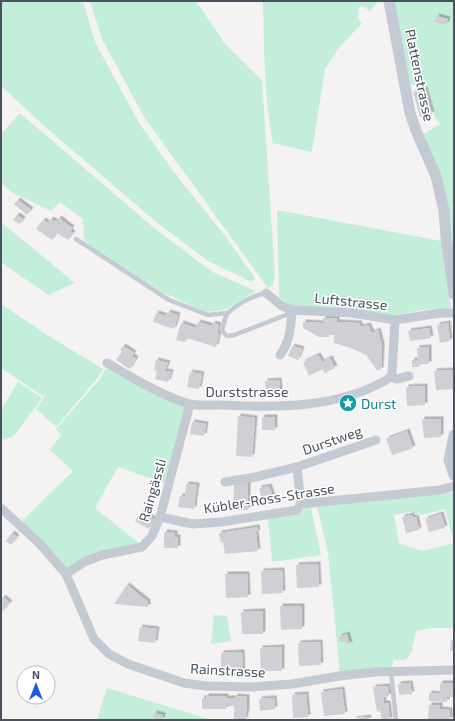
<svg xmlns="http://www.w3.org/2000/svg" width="455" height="721" font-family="'Exo 2',sans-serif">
  <defs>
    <filter id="shadow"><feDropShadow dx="2.5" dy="-2.5" stdDeviation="0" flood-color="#0004"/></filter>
  </defs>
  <rect width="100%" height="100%" fill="#f4f2f2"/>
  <path fill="#c3efda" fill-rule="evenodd" d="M 1,1 L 83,1 L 95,42 L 139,123 L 173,171 L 226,237 L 255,278 L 252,282 L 208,261 L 155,221 L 42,124 L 1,86 Z
    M 90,1 L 196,1 L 225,44 L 262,80 L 275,276 L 273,285 L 268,288 L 144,117 L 102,39 Z
    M 263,1 L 379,1 L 370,11 L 362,6 L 359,7 L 358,18 L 362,23 L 338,49 L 325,69 L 312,152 L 273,143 C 264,97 264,48 263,1 Z
    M 393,1 L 454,1 L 454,275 L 422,135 L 440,124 L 435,117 L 428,87 L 408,84 Z
    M 20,113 L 153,227 L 195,259 L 213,272 L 256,291 L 225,310 L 205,312 L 162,292 L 94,249 L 84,240 L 83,219 L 60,202 L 51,211 L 13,193 L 1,183 L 1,134 Z
    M 277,210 L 441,241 L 451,308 L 422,310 L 392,316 L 291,306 L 279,297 Z
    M 1,222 L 75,283 L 48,295 L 1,262 Z
    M 1,304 L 44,333 L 103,369 L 99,376 L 56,427 L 36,409 L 44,397 L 1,368 Z
    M 106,368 L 148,391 L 187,406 L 164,483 L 118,467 L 95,508 L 140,544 L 67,570 L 21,522 L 73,471 L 50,450 L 61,435 L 56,429 L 100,379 Z
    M 18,382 L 42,398 L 14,436 L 2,440 L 1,410 Z
    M 454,492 L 454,628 L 433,628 L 416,631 L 413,645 L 412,647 L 412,652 L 410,652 L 408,658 L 404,660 L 394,660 L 391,669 L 340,674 L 328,553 L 317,506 ZM 445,509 L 454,543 L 422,551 L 399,543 L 394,515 L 410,512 L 423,515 Z
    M 304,508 L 311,508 L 321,555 L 272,562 L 268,519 L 300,513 Z
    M 214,615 L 227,616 L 231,641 L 211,644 Z
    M 107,688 L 212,720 L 97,720 Z"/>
  <path fill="#cfd0d6" filter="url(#shadow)" d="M 437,16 L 448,19 L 446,25 L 435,22 Z
    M 425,89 L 432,114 L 420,117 L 413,92 Z
    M 18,200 L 31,210 L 27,215 L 14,204 Z
    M 17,215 L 23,219 L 20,224 L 13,220 Z
    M 59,218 L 72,228 L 70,231 L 73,233 L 68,240 L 57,233 L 52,240 L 36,229 L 43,220 L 48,223 L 51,219 L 56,222 Z
    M 168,312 L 178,315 L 174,329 L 153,322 L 156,313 L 166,316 Z
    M 323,318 L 337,318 L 337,322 L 359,323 L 361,327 L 368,325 L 372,333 L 378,330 L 382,346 L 381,370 L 377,370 L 366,355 L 351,348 L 334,343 L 334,335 L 329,335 L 329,337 L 319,337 L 303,328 L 303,322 L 323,323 Z
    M 198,322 L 212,326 L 213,323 L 219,325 L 217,333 L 219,334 L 216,347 L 186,338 L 185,342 L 176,340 L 181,323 L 196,328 Z
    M 448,323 L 450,341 L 440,343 L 437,325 Z
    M 429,328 L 431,338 L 410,341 L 408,331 Z
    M 123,346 L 134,353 L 132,356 L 136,359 L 130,369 L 116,360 L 122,352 L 120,350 Z
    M 292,346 L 302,349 L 298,360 L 288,356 Z
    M 429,347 L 429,364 L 419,364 L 419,367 L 412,367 L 412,360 L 418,360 L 417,348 Z
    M 318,355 L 322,362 L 330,358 L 335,368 L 324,373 L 323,369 L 309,376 L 303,362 Z
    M 156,360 L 168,363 L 165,371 L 171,372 L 168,382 L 155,379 L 157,371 L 154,370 Z
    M 452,370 L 453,389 L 436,390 L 434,371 Z
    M 190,372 L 202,374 L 199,389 L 187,387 Z
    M 279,380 L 280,392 L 266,393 L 265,381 Z
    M 425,386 L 425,405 L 407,406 L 406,387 Z
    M 238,416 L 255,418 L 252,457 L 236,456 Z
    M 262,417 L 275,417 L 275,430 L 262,430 Z
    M 422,419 L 441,419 L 441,437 L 424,438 Z
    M 192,422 L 206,424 L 204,436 L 190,434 Z
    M 407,431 L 413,448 L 392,455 L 386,439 Z
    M 248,482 L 248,510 L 233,510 L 234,485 Z
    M 186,484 L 197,485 L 194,509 L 178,507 L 180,496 L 185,496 Z
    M 269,486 L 273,497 L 262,500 L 259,488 Z
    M 141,512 L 155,520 L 149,529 L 135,521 Z
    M 441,514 L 445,528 L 429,532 L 425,519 Z
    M 412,515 L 413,518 L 416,517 L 419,530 L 406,533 L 402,517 Z
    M 257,527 L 258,532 L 256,532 L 258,551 L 225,554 L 223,542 L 221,543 L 219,533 Z
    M 164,532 L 175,533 L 175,537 L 178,537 L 178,548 L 164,548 Z
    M 12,533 L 17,537 L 11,545 L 6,541 Z
    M 318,564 L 319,587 L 297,588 L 296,565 Z
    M 282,570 L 283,593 L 262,594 L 261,571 Z
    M 225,574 L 247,574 L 248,597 L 226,598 Z
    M 127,585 L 148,602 L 148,607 L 114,604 Z
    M 3,597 L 10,603 L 3,611 L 1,610 L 1,600 Z
    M 280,606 L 302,606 L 302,629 L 281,630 Z
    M 263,611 L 263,634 L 242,634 L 241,612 Z
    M 140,627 L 157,629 L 155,643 L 138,641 Z
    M 347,634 L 350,644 L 346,645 L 345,641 L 340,642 L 339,637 Z
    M 451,640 L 454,640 L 454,651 L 450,651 Z
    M 320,642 L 321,665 L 299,666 L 298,643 Z
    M 282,647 L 282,671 L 261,671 L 260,648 Z
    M 242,652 L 243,676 L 221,676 L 221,653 Z
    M 410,683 L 412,694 L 399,695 L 398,684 Z
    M 440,683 L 454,683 L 454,697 L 447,697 L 447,702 L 429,701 L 429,693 L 440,694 Z
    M 388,686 L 389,696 L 383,697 L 384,703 L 388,703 L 390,720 L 382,720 L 380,711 L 377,712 L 373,687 Z
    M 342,689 L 345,714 L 324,716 L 321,692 Z
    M 306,694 L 308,717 L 293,718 L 292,695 Z
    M 206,696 L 226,696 L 226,698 L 235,698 L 235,696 L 247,697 L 247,711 L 245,720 L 234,720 L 234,706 L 228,706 L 228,705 L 226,705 L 226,709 L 202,709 L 202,698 L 206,698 Z
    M 274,698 L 275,709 L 260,711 L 259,699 Z
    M 429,705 L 440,705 L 440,709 L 450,710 L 450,720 L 428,720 Z
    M 154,713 L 163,715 L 162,720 L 153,720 Z
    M 369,717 L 369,720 L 354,720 L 354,719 Z"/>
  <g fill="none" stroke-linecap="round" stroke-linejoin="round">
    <path stroke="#c3cad3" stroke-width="4.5" d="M 76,239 L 169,300 L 208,315 L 227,313
      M 266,293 C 254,295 237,304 228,313 C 224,317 224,326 222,331 L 227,336 L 234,335 L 286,315 L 291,311
      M 391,672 L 396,720"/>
    <path stroke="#c3cad3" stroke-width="9" d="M 266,293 L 282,306 L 292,310 L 352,313 L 395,320 L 440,313 L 454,313
      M 280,355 C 290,342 291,327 292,310
      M 107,363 C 133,378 160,395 189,404 C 199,406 212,405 222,405 C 278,408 339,408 388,379 L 391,376 L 392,373 L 395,320
      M 391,376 L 396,379 L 409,376
      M 297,467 L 301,504
      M 225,482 L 255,477 L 297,467 L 376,440
      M 1,508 L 40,544 L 66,574 L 94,639 L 109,654 L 128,664 L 184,683 L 206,686 L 252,687 L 292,684 L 339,676 L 375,672 L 454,670
      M 160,517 L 193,524 L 222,522 L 297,510 L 301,504 L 440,490 L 454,486
      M 66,574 L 84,562 L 102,555 L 142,547 L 152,536 L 160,517 L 190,404"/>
    <path stroke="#c3cad3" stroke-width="11" d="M 389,1 L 410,113 L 417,133 L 436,176 L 444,211 L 446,238 L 454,294
      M 454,435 L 449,460 L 454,475"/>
  </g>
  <defs>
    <symbol id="sight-disc" viewBox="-11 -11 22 22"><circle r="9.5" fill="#0f9aa8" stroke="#fff"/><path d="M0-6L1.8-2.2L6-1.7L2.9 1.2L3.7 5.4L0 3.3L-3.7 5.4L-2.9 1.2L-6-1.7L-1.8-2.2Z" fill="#fff"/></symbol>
  </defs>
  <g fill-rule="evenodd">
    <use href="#sight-disc" x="338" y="393" width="20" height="20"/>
  </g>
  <g text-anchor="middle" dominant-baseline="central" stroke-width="3" stroke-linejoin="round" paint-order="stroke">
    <g font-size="14" fill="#4a525f" stroke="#fff">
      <text transform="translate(420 75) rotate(78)">Plattenstrasse</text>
      <text transform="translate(351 301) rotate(6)">Luftstrasse</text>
      <text x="247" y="391">Durststrasse</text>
      <text transform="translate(332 440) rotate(-19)">Durstweg</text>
      <text transform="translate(152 490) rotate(-74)">Raingässli</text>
      <text transform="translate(269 498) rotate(-9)">Kübler-Ross-Strasse</text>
      <text transform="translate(228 670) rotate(3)">Rainstrasse</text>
    </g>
    <g font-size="14" fill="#0d838f" stroke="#fff" text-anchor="start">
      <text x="361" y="403">Durst</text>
    </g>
  </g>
  <rect width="455" height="721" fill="none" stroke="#4a525f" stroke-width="4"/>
  <g transform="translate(36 685)"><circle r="19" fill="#ffffff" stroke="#b7babf"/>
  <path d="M0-3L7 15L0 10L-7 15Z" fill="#1f5be1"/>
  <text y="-6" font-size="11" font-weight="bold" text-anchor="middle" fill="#4a525f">N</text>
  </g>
</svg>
